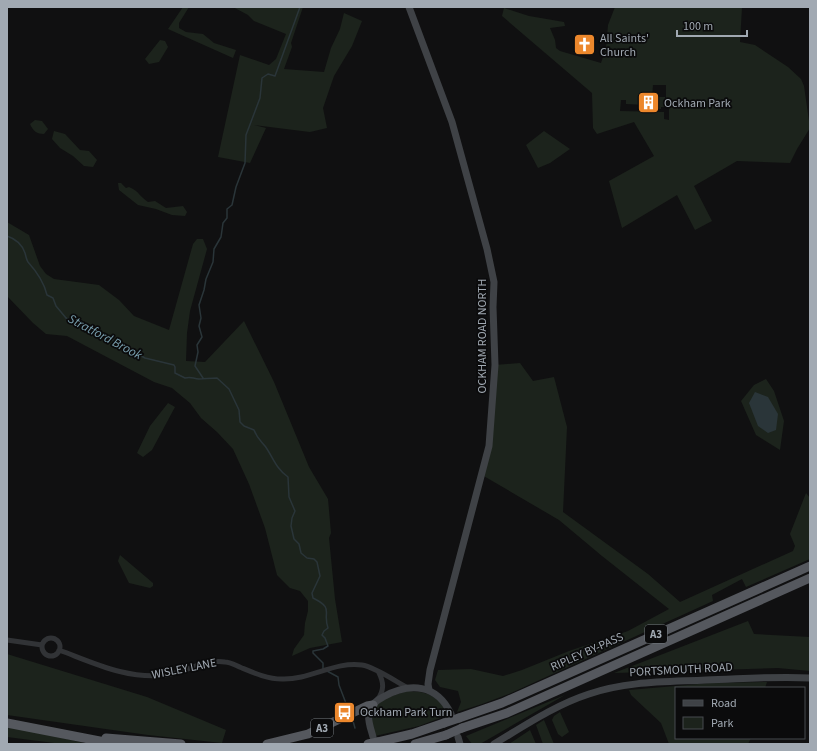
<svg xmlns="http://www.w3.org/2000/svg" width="817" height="751" font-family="'Source Sans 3',sans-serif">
  <rect width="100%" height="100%" fill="#101011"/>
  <path fill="#1c231c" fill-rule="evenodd" d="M 183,7 L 189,7 L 179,23 L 179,28 L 186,32 L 203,34 L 214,43 L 236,50 L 233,58 L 168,29 Z
    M 233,7 L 303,7 L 291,43 L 292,47 L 284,69 L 324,72 L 331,48 L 340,29 L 344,13 L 362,21 L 352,46 L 334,76 L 323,108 L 327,128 L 310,132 L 254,125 L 266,128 L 250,163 L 218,157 L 240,55 L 269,65 L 276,59 L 286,34 L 254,21 L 248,15 Z
    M 615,7 L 742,7 L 740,42 L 755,45 L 788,67 L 801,79 L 804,86 L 810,128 L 797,149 L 790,163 L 737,161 L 694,186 L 712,221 L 695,230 L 677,195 L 622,228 L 609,181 L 654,156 L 634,122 L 597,134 L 593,128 L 592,93 L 502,16 L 504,8 L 529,16 L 564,22 L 565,26 L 550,28 L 555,40 L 556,48 L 560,51 L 601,63 L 606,48 L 608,25 ZM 653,85 L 666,85 L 666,98 L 669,98 L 669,120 L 664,119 L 664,112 L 620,111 L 621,100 L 626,100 L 626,104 L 647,105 L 647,101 L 652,101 L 652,109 L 661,109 L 661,107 L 665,107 L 665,97 L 652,97 Z
    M 160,40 L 165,41 L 168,47 L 159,62 L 149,64 L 145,59 Z
    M 35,120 L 42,121 L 48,129 L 44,134 C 37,134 33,131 30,124 Z
    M 54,131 L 65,134 L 80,150 L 89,151 L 97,160 L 93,167 L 84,166 L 73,156 L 60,148 L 52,139 Z
    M 544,131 L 570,149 L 550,163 L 538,168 L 526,145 Z
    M 118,183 L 121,183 L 126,188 L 129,187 C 140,192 139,196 148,202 L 155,201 L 166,208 L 183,206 L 187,212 L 185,216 L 172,215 L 156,209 L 138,205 L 119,190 Z
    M 7,222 L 29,235 L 40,266 L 46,274 L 54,279 L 99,285 L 119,300 L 134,316 L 169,330 L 193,244 L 197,239 L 203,239 L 207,249 L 190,311 L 187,333 L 186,361 L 205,362 L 244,321 L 274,382 L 309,467 L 328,499 L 331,533 L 329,538 L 335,599 L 342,642 L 310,648 L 292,656 L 294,649 L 304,635 L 305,623 L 308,611 L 308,601 L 300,591 L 290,588 L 277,575 L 265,528 L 249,484 L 233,449 L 217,432 L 201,418 L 190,403 L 172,388 L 154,382 L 67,336 L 46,334 L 33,323 L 7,296 Z
    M 520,363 L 533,381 L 554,377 L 567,427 L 563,512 L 648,574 L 680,602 L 793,551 L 795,546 L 790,534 L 806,493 L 810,498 L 810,559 L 746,587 L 742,579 L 712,595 L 713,601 L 511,693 L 482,704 L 457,712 L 461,702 L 458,691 L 440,687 L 435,680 L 438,670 L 471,669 L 503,676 L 522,670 L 569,651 L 628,631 L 669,609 L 602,556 L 559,520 L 482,475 L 485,458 L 495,365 Z
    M 766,379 L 774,391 L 784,421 L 780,450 L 756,435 L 741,401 L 754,385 Z
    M 168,403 L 175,407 L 152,450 L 143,457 L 137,453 L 150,426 Z
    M 120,555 L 153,583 L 153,586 L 150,588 L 129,583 L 118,561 Z
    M 748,621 L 754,634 L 810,637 L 810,671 L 778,668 L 614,673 Z
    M 7,654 L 147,697 L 226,730 L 222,743 L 148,735 L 7,715 Z
    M 767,682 L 765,688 L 676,688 L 676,738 L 751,738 L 748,744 L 669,744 L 661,723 L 631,695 L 629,690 L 710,683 Z
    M 407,691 C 429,692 438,695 448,715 L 419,726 L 375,736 C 373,731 372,725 371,720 C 369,701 393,696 407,691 Z
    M 565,695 L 480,744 L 472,744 L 466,736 Z
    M 560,712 L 569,732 L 562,737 L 558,734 L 552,720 L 554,716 Z
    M 544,720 L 554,744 L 543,744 L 536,725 Z
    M 7,727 L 46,734 L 88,744 L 62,744 L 7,737 Z
    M 530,730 L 536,744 L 509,744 Z"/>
  <path fill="#2a3539" d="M 755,392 L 768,397 L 778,414 L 776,430 L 768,433 L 758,426 L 749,403 Z"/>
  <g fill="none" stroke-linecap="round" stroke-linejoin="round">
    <path stroke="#2a3539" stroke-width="1.5" d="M 7,236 C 16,239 22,244 25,253 C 26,256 26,259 28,262 C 37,272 44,282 47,295 L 53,298 L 56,306 L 66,318 L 71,321 L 86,326 L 95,334 L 107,337 L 145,358 L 174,365 L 175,367 L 175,373 L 185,378 C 192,376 193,379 199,379 C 204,379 211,378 217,378 L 229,389 L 239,410 L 240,422 L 244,426 L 254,430 C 257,438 260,440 265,446 C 273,457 276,469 288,477 L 289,497 L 295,511 L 292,518 L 291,526 L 294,539 L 299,544 L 301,553 L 307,558 L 314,559 L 317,562 L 320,576 L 312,593 L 313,598 C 335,609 322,611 328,628 L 324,631 L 322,635 L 325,638 L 328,646 L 323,649 L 313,651 L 313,653 L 323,663 L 323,669
      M 203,378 L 195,366 L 198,352 L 197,345 L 202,337 L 199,326 L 201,318 L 199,305 L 204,290 L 206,279 L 213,262 L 214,249 L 221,237 L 223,223 L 227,218 L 227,209 L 232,205 L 236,187 L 245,163 L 246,135 L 260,98 L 262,78 L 268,74 L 275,76 L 300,7
      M 327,671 L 338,677 L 339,685 L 347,706
      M 353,721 L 355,728"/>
    <path stroke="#313336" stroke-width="5" d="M42 647a9 9 0 1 1 18 0a9 9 0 1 1-18 0Z
      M 7,640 L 42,645
      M 59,650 C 94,663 128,680 166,675 C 186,672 204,659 225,662 C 231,662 236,666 242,668 C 254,673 268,679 282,679 C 310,680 335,661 362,665 C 375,667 395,681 408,688
      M 378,699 C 384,690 384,683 379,673"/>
    <path stroke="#3f4246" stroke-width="7" d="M 409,7 L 452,122 L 487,249 L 494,282 L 493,307 L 495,365 L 489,446 L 430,670 L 428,684 L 429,690
      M 373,737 C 371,729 367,720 369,712 C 371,705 377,700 383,697 C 410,682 437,684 451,714
      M 458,737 L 460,744
      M 494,744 C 524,726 555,705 589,694 C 627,681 666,682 706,680 C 741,679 775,676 810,678"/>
    <path stroke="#55585e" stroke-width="9" d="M 459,718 L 502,703 L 810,566
      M 7,723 L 115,744
      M 462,728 L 507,713 L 810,578
      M 106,738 L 181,744
      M 378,742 L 412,734 L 444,723
      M 267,744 L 308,734 L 367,706 L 373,705
      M 415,744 L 446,735"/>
    <path stroke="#55585e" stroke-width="9" d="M 444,723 L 459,718
      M 446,735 L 462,728
      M 368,744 L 378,742"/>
  </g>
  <defs>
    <symbol id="church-square" viewBox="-11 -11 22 22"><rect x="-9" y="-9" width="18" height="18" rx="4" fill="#ec872c" stroke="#0b0b0c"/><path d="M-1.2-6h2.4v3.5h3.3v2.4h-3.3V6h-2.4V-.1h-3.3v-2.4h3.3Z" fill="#fff"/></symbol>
    <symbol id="building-square" viewBox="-11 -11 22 22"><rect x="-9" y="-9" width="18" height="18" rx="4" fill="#ec872c" stroke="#0b0b0c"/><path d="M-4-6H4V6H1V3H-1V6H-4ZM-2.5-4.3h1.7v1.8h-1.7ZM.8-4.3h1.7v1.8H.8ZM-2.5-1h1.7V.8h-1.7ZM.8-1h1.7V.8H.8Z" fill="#fff"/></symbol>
    <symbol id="bus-square" viewBox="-11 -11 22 22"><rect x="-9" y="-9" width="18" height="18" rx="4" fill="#ec872c" stroke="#0b0b0c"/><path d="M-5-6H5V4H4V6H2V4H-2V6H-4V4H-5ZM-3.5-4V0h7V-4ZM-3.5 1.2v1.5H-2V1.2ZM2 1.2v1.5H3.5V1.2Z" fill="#fff"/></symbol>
  </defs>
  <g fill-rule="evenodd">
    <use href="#church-square" x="572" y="32" width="25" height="25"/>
    <use href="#building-square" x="636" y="90" width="25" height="25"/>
    <use href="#bus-square" x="332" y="700" width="25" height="25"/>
  </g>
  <g text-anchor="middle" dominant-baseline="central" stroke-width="3.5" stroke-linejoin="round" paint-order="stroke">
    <g fill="#0b0b0c" stroke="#747a80" stroke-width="1">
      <rect x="645" y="625" width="22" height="18" rx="3"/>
      <rect x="311" y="719" width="22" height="18" rx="3"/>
    </g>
    <g font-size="11" font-weight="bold" fill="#a1a9b2">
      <text x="656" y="634">A3</text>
      <text x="322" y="728">A3</text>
    </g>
    <g font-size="12" fill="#a1a9b2" stroke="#0b0b0c" text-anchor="start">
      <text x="600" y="38">All Saints'<tspan x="600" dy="14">Church</tspan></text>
      <text x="664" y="103">Ockham Park</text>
      <text x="360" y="712">Ockham Park Turn</text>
    </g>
    <g font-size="12" fill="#a1a9b2" stroke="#0b0b0c">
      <text transform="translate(482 336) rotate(-90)">OCKHAM ROAD NORTH</text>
      <text transform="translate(587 652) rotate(-24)">RIPLEY BY-PASS</text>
      <text transform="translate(184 669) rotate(-11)">WISLEY LANE</text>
      <text transform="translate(681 670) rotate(-3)">PORTSMOUTH ROAD</text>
    </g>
    <g font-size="13" font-style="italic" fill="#789ead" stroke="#0b0b0c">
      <text transform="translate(105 337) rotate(28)">Stratford Brook</text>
    </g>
  </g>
  <rect width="817" height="751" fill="none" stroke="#a1a9b2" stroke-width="16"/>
  <rect x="675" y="687" width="130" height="52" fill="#0b0b0c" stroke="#474a4e"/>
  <rect x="683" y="700" width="20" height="6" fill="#3f4246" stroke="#474a4e"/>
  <text x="711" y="707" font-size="12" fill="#a1a9b2">Road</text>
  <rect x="683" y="717" width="20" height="12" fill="#1c231c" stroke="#474a4e"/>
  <text x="711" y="727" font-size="12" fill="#a1a9b2">Park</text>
  <path d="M677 30v6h70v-6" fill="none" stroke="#a1a9b2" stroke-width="2"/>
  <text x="683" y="30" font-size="12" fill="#a1a9b2" stroke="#0b0b0c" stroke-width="3" paint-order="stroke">100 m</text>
</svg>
